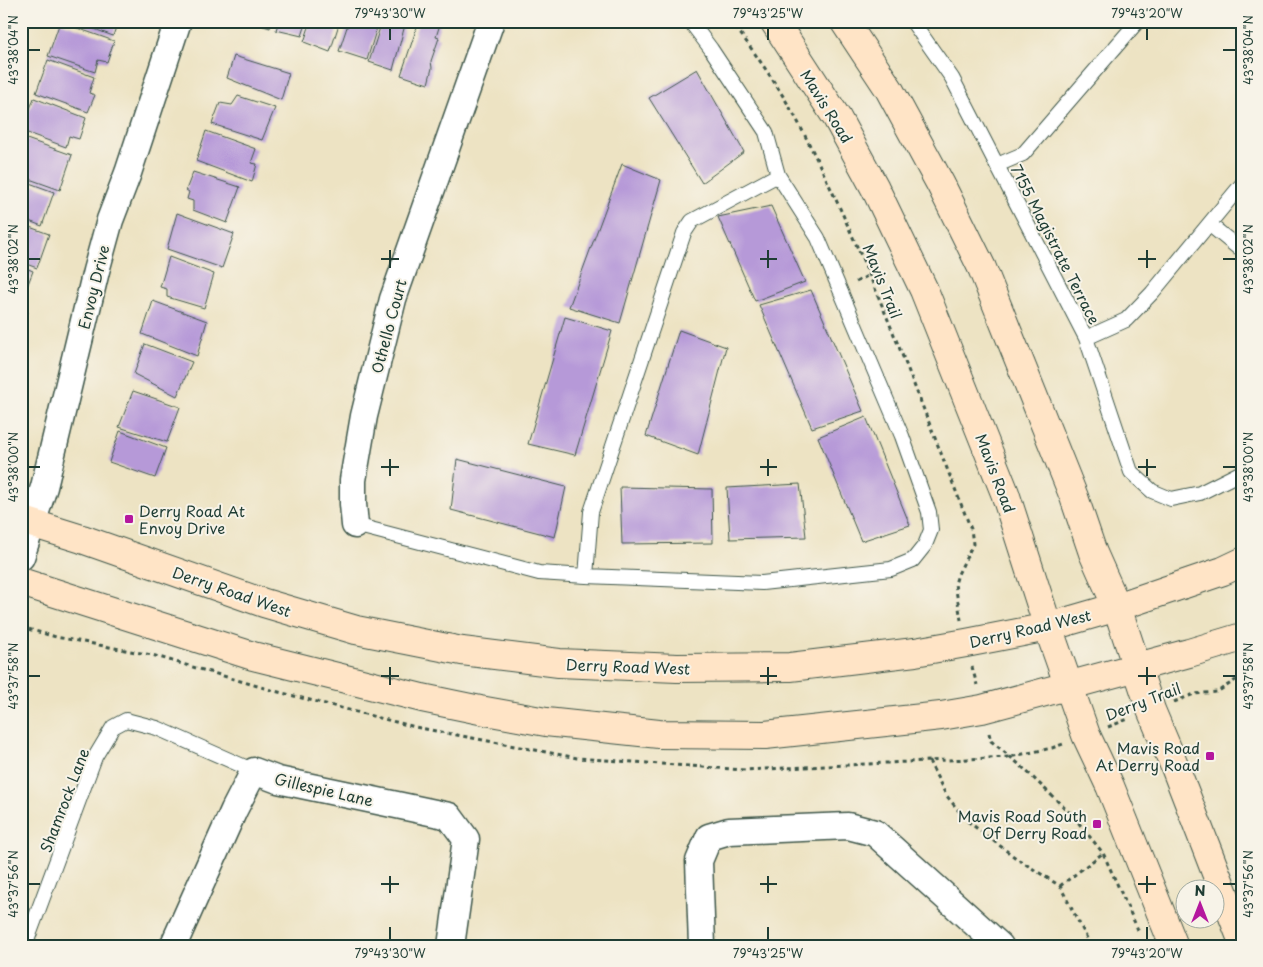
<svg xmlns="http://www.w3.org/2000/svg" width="1263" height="967" font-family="'Playpen Sans',sans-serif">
  <rect width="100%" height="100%" fill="#f7f3e8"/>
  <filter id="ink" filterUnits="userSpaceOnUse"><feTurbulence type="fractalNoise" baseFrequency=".02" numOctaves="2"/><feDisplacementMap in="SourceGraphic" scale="10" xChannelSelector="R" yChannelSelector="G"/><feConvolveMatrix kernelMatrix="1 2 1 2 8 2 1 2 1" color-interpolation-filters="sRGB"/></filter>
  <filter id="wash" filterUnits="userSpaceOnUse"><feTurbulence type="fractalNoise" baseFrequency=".0096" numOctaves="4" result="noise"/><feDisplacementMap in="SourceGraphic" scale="20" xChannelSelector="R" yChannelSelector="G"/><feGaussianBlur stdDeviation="1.12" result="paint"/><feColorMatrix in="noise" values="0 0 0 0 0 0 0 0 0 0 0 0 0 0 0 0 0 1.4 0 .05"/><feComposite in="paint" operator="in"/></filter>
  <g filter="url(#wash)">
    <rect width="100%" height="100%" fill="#ede3c3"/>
    <g id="blocks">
      <path fill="#b699d8" d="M 73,21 L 118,21 L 113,36 Z
        M 247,21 L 272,21 L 270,28 Z
        M 279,21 L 307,21 L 302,36 L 276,30 Z
        M 311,21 L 340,21 L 330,52 L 304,42 Z
        M 349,21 L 379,21 L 367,60 L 339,51 Z
        M 382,21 L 406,21 L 393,70 L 369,62 Z
        M 419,21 L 441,21 L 436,37 L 439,38 L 431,61 L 432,68 L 428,84 L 401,75 Z
        M 60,22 L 114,41 L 107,62 L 98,60 L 95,72 L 48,56 Z
        M 234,56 L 289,73 L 281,100 L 227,78 Z
        M 48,60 L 94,77 L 89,93 L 95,95 L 88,112 L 36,93 Z
        M 697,69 L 744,152 L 702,183 L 649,98 Z
        M 238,96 L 275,108 L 262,140 L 212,124 L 220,103 L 232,105 Z
        M 34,98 L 86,118 L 79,139 L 69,136 L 66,147 L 22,131 Z
        M 206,131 L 256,149 L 251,163 L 257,164 L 252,182 L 196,161 Z
        M 21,137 L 72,155 L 60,190 L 21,176 Z
        M 622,164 L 661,180 L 620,323 L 569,307 Z
        M 193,172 L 240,187 L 227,223 L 193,210 L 193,201 L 187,199 L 189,192 L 186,190 Z
        M 21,180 L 54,192 L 42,226 L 21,218 Z
        M 771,206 L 805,282 L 755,301 L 718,217 Z
        M 177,213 L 234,234 L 222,268 L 167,249 Z
        M 21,224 L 49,234 L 37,268 L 21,262 Z
        M 169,257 L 214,274 L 204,308 L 167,297 L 167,289 L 160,287 Z
        M 21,266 L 33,271 L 21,302 Z
        M 811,290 L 863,411 L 812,428 L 759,305 Z
        M 153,301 L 207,321 L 197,356 L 142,334 Z
        M 21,309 L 28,312 L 22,331 L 21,331 Z
        M 565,317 L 612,331 L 575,455 L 528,444 Z
        M 679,330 L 726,347 L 698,455 L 646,436 Z
        M 145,344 L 192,362 L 177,396 L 134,374 Z
        M 133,391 L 180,407 L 167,442 L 119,427 Z
        M 866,417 L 910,525 L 861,541 L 818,437 Z
        M 120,431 L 166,448 L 155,478 L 109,462 Z
        M 457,459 L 566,487 L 555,537 L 451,510 Z
        M 800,484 L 806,537 L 730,539 L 727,488 Z
        M 620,487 L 712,489 L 713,543 L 622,544 Z"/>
    </g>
  </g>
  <g filter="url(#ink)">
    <use href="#blocks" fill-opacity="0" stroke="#3e5649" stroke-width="1"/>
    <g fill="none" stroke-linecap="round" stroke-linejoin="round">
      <defs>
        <path id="lane" d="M 912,21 L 952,78 L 1086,338 L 1131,472 L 1152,491 L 1171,499 L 1200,493 L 1242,472
          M 997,165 L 1023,154 L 1138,21
          M 1209,224 L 1242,251
          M 1086,338 L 1126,320 L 1152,293 L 1242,184
          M 355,525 L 539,573 L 586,576 L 762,583 L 891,569 L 913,560 L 925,545 L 931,530 L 929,512 L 902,436 L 818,238 L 778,175
          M 586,576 L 591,512 L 684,233 L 692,221 L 778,175 L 766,132 L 711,49 L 690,21
          M 25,946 L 95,757 L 113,727 L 126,720 L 157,728 L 254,771"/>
        <path id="street" d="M 355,525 L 353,504 L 353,480 L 364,416 L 393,299 L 491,21
          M 21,557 L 44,487 L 96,271 L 110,220 L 128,173 L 178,21
          M 173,946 L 234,810 L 254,771 L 278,780 L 449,816 L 466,839 L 451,946
          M 702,946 L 699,861 L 709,837 L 729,831 L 848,826 L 875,833 L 1000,946"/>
        <path id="secondary" d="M 774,21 L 837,118 L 875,188 L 924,290 L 1005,493 L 1048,627 L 1086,735 L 1110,786 L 1174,946
          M 844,21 L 889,89 L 941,185 L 982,268 L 1074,497 L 1093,553 L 1117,607 L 1151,710 L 1175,767 L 1242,940
          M 21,520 L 82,539 L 264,603 L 356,630 L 462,651 L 559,663 L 677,668 L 790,667 L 915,652 L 966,643 L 1048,627 L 1117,607 L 1223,571 L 1242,562
          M 21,582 L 253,656 L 422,698 L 480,710 L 546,722 L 659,734 L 765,735 L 941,716 L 982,709 L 1189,653 L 1242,637"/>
      </defs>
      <use href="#lane" stroke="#3e5649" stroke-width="16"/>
      <use href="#street" stroke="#3e5649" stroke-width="29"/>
      <use href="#secondary" stroke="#3e5649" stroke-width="30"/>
      <path stroke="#3e5649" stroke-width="3" stroke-dasharray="4 4" stroke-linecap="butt" d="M 731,21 C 755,53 779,87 798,122 C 866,253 916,392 971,529 L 973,544 L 958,574 L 955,584 L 961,620
        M 856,282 L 869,275
        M 21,627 L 56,637 L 152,655 L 271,690 L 415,727 L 577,758 L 745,770 L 1009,757 L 1052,748 L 1063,744
        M 972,667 L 977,685
        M 1174,702 L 1194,694 L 1217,692 L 1242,676
        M 1108,727 L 1128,719
        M 989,733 L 991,741 L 1020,765 L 1073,816 L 1103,853 L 1139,932
        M 929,761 L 946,795 L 966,820 L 1016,858 L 1060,886 L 1091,946
        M 1060,886 L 1103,853"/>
      <use href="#lane" stroke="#fff" stroke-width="14"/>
      <use href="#street" stroke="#fff" stroke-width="26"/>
      <use href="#secondary" stroke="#ffe4c6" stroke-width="28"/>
    </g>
  </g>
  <path fill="none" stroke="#1f3d34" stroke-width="2" d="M 390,28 L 390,40M 768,28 L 768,40M 1147,28 L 1147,40M 28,50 L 40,50M 1223,50 L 1236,50M 390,250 L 390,268M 768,250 L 768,268M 1147,250 L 1147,268M 28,259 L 40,259M 381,259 L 399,259M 760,259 L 777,259M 1138,259 L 1156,259M 1223,259 L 1236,259M 390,459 L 390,476M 768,459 L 768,476M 1147,459 L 1147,476M 28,467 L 40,467M 381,467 L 399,467M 760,467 L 777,467M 1138,467 L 1156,467M 1223,467 L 1236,467M 390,667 L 390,685M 768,667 L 768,685M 1147,667 L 1147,685M 28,676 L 40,676M 381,676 L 399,676M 760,676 L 777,676M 1138,676 L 1156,676M 1223,676 L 1236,676M 390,876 L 390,893M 768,876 L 768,893M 1147,876 L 1147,893M 28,884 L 40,884M 381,884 L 399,884M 760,884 L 777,884M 1138,884 L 1156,884M 1223,884 L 1236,884M 390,927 L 390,940M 768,927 L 768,940M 1147,927 L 1147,940"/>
  <g fill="#b5179e" stroke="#f7f3e8" stroke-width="2">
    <rect x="124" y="514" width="10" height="10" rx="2.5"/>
    <rect x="1205" y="751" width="10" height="10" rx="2.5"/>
    <rect x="1092" y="819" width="10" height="10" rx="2.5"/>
  </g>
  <g text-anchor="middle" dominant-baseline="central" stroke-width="4" stroke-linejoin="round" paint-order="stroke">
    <g font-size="15" fill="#1f3d34" stroke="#f7f3e8">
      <text transform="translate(827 106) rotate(58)">Mavis Road</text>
      <text transform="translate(1056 244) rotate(63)">7155 Magistrate Terrace</text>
      <text transform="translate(883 281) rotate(68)">Mavis Trail</text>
      <text transform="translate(93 287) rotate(-76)">Envoy Drive</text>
      <text transform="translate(388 326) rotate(-75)">Othello Court</text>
      <text transform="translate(996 473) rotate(69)">Mavis Road</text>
      <text transform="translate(232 591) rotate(19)">Derry Road West</text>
      <text transform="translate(1030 628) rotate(-13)">Derry Road West</text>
      <text transform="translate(628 666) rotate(2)">Derry Road West</text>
      <text transform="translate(1143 701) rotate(-21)">Derry Trail</text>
      <text transform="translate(324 789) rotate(13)">Gillespie Lane</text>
      <text transform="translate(64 800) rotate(-69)">Shamrock Lane</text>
    </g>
    <g font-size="15" fill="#1f3d34" stroke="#f7f3e8" text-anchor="end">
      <text x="139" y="510" text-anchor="start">Derry Road At<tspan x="139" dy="17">Envoy Drive</tspan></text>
      <text x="1200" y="747">Mavis Road<tspan x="1200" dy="17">At Derry Road</tspan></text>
      <text x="1087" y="815">Mavis Road South<tspan x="1087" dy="17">Of Derry Road</tspan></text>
    </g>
  </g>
  <rect width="1263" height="967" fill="none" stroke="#f7f3e8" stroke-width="55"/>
  <g transform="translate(1200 904)"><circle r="24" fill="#f7f3e8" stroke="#a1aaa0"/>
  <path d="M0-4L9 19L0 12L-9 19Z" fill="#b5179e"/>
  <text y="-8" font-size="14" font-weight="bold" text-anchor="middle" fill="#1f3d34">N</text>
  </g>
  <rect x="28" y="28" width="1208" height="912" fill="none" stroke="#1f3d34" stroke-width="2"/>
  <g font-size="12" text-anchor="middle" fill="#1f3d34">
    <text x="390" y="18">79°43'30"W</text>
    <text x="768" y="18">79°43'25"W</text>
    <text x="1147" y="18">79°43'20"W</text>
    <text transform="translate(14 50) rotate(-90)" y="4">43°38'04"N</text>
    <text transform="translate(1249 50) rotate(-90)" y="4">43°38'04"N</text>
    <text transform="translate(14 259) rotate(-90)" y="4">43°38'02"N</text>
    <text transform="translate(1249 259) rotate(-90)" y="4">43°38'02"N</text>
    <text transform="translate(14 467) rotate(-90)" y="4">43°38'00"N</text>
    <text transform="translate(1249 467) rotate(-90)" y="4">43°38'00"N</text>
    <text transform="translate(14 676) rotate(-90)" y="4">43°37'58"N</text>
    <text transform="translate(1249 676) rotate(-90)" y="4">43°37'58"N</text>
    <text transform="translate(14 884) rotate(-90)" y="4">43°37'56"N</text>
    <text transform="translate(1249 884) rotate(-90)" y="4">43°37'56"N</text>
    <text x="390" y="958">79°43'30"W</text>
    <text x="768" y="958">79°43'25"W</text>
    <text x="1147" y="958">79°43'20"W</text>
  </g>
</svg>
